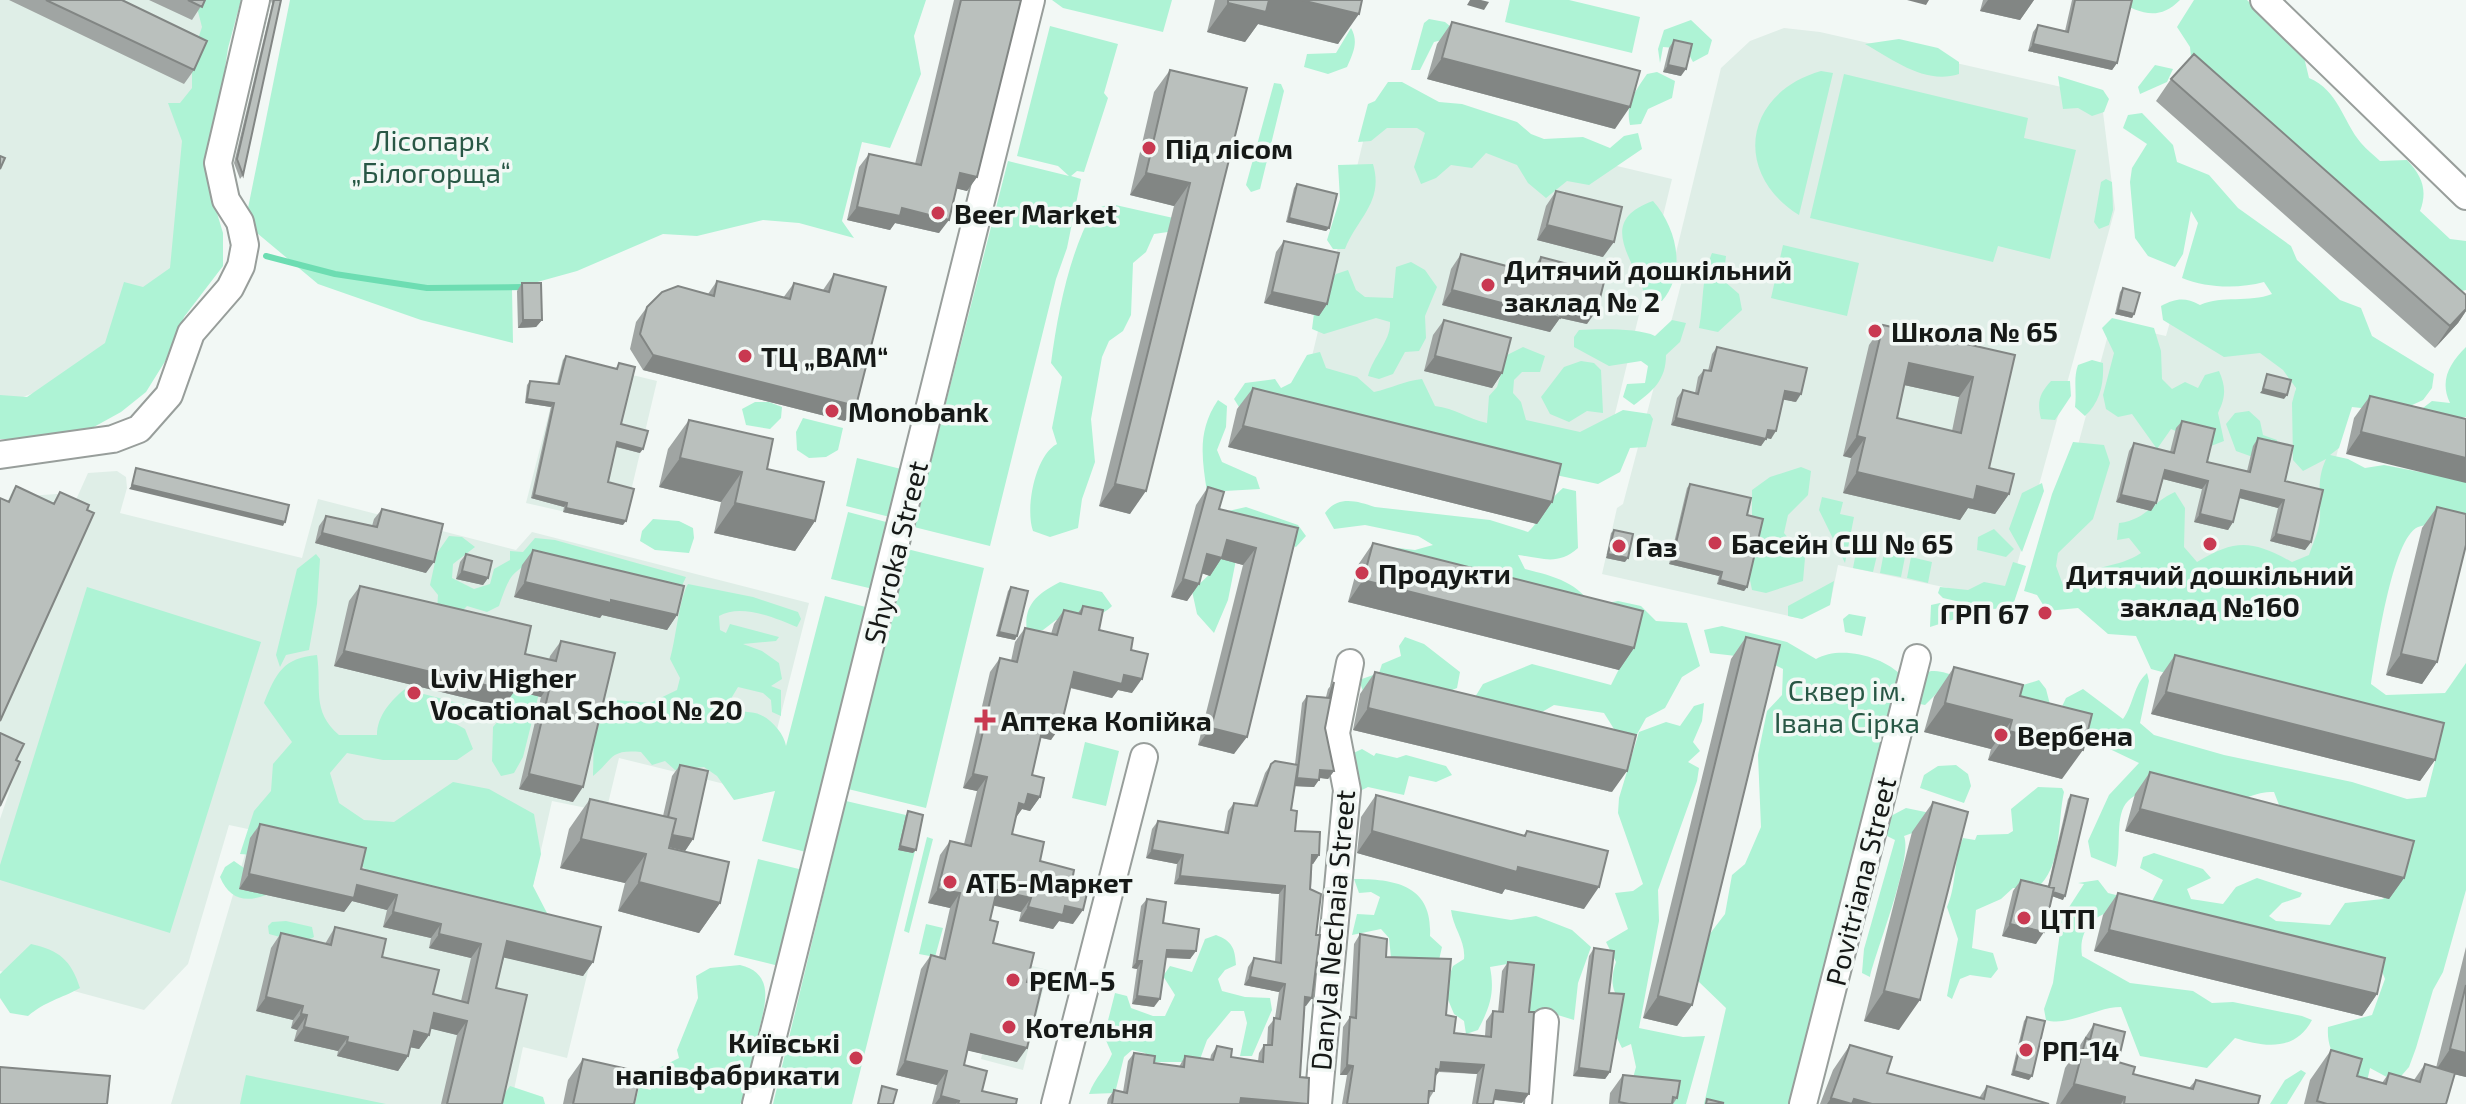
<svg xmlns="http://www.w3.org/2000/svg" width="2466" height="1104" font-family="'Exo 2',sans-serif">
  <rect width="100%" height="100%" fill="#f2f8f5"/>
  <path fill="#dfeee7" d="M 0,0 L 233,0 L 152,347 L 0,406 Z
    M 1784,28 L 1820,32 L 2101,96 L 2115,209 L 2009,594 L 2001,599 L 1838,565 L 1830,605 L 1802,619 L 1602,574 L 1617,508 L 1623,504 L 1684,273 L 1674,261 L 1721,68 L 1750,41 Z
    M 1371,108 L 1672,179 L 1603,463 L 1304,390 Z
    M 2170,322 L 2302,357 L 2295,391 L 2349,404 L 2335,462 L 2338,670 L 2037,595 L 2111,324 L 2166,336 Z
    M 563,358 L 657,381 L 623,525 L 526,503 Z
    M 117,471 L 126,477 L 127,488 L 120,513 L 302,558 L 318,499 L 516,550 L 532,532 L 809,603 L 761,793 L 619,758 L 606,812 L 552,801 L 532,890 L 229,825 L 188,964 L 144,1010 L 0,971 L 0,819 L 11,787 L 0,808 L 0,503 L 6,505 L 13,489 L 27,496 L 57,494 L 75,502 L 88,473 Z
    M 251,834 L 446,876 L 597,934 L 567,1058 L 523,1047 L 511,1104 L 171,1104 Z
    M 1005,959 L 1048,970 L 1023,1070 L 981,1059 Z"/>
  <path fill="#aef3d5" d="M 195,0 L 241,0 L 228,48 L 210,169 L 214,203 L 223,233 L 223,266 L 184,317 L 174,347 L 146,392 L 121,412 L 92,428 L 62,439 L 0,439 L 0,395 L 27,397 L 105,343 L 124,282 L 143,287 L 170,268 L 182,141 L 168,103 L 180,103 L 192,88 L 192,57 L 202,27 Z
    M 290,0 L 926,0 L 914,36 L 921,74 L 890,148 L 862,142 L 842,221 L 854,238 L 799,223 L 763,220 L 697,236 L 663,234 L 577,271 L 512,289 L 513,343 L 421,320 L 318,284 L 245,223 Z
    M 1052,0 L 1172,0 L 1163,32 L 1063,8 Z
    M 1510,0 L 1569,0 L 1640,17 L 1632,53 L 1505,22 Z
    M 2116,0 L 2180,0 C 2158,22 2140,13 2116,0 Z
    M 2194,0 L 2247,0 L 2303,53 L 2309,78 C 2339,91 2342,120 2361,143 C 2367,150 2374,155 2380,161 L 2407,160 C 2422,176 2428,190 2420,211 L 2450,239 L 2466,241 L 2466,290 L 2436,297 L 2295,143 L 2269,124 L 2253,105 L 2230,105 L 2192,66 L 2190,47 L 2177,27 Z
    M 1429,19 L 1445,22 L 1456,31 L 1450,38 L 1434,42 L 1420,70 L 1411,70 L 1424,23 Z
    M 1691,20 L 1712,40 L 1708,54 L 1693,62 L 1686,49 L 1663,47 L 1660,63 L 1658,49 L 1664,30 Z
    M 1050,26 L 1118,44 L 1104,93 L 1108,98 L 1084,172 L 1077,171 L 1071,176 L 1081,179 L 1067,248 L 1056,279 L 990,546 L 914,527 L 1008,161 L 1069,176 L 1058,166 L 1017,156 Z
    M 1351,28 C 1359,42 1353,53 1347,67 L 1328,74 L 1304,67 L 1307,54 L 1336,53 Z
    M 1899,39 L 1938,48 L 1959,62 L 1959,74 C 1925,85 1894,60 1865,44 Z
    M 2155,65 L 2173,69 L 2167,82 L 2140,94 L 2138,87 Z
    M 1821,71 L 1833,73 L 1799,215 C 1732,173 1744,93 1821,71 Z
    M 1657,72 L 1675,81 L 1672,98 L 1648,109 L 1641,124 L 1630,125 C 1625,103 1635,92 1647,74 Z
    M 1844,74 L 2028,118 L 2024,138 L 2076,150 L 2050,259 L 1998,246 L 1993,262 L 1810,218 Z
    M 2058,76 L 2103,90 L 2109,99 L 2104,112 L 2092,116 L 2078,108 L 2063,109 Z
    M 1388,82 L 1402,82 L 1439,102 L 1462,104 L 1517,122 L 1531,134 L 1544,139 L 1583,137 L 1610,148 L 1624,136 L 1638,133 L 1642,149 L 1589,185 L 1567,181 L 1546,198 L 1528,183 L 1517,165 L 1486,153 L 1472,168 L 1451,165 L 1436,178 L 1421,184 L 1414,167 L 1425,133 L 1417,128 L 1387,128 L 1371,141 L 1358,142 L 1368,104 L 1375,101 Z
    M 1274,83 L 1281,84 L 1284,91 L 1260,189 L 1251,192 L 1246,185 Z
    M 2142,113 L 2173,145 L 2177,162 L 2209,175 L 2238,208 L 2291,246 L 2297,260 L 2340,300 L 2361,308 L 2372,336 L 2434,374 L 2432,388 L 2423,400 L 2397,412 L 2352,407 L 2339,448 L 2330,455 L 2348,459 L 2365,468 L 2384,465 L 2466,481 L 2466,532 C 2450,528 2434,521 2418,527 C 2392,538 2376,654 2371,684 L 2386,695 L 2445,693 L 2466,663 L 2466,890 L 2443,972 L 2433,990 L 2416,1048 L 2409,1067 L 2396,1082 L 2370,1068 L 2366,1086 C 2344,1068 2326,1057 2328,1027 L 2372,1015 L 2385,979 L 2380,966 L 2150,905 L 2163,880 L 2140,868 L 2143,857 L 2154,853 L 2203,869 L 2211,878 L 2187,889 L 2191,899 L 2223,904 L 2236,887 L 2257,878 L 2302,893 L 2300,897 L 2282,903 L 2269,916 L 2276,921 L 2330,925 L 2345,903 L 2383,899 L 2397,886 L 2288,828 L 2274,792 C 2252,792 2247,800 2232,802 C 2200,807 2155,774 2128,801 C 2114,815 2122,847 2116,867 L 2091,857 L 2088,841 L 2109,795 L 2139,763 L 2070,730 L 2058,715 L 2066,698 L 2083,689 L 2123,719 C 2134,704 2133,686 2147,673 L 2149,681 L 2140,723 L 2154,735 L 2224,755 L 2352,782 L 2407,799 L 2426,797 L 2439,746 L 2151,669 L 2136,636 L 2108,634 L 2078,608 L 2047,611 L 2037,595 L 2024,591 L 2052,494 L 2073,442 L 2104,445 L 2110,463 L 2093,519 L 2058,553 L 2056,566 L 2063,585 L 2074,584 C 2100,560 2115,570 2141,553 L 2129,538 L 2117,540 L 2119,523 C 2146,520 2152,502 2175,492 L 2185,508 L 2184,547 L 2197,562 C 2236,539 2251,540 2292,562 L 2309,555 C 2313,543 2320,529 2320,517 C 2321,494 2316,481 2326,459 L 2303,471 L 2293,460 L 2292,403 L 2296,388 L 2283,370 L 2260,353 L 2224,357 L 2163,320 L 2161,306 C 2176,298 2185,297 2200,305 C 2223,295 2249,303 2272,294 L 2264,282 C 2239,289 2206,288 2182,278 L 2198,223 L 2191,211 L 2183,254 L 2175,267 L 2148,256 L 2135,238 L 2130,182 L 2132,168 L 2147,144 L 2123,128 L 2128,115 Z
    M 1373,164 C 1384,202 1358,217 1345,249 L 1333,249 L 1327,240 L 1340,199 L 1338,165 Z
    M 2106,179 L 2112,182 L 2113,210 L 2109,225 L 2099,229 L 2094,222 L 2101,182 Z
    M 1653,201 C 1677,228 1687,272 1662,301 L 1646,299 C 1636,260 1594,222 1653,201 Z
    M 1111,204 L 1209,226 L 1154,234 L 1146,252 L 1133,263 L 1131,315 L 1123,331 L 1109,341 L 1102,357 L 1091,419 L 1095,462 L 1082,499 L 1078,528 L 1050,537 L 1033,531 C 1025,509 1035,455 1057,444 L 1052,428 L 1062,377 L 1051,363 C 1058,311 1069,254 1094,209 Z
    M 1783,245 L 1859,263 L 1847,316 L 1771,298 Z
    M 1712,253 L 1726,256 L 1723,280 L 1739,294 L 1742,310 L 1718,332 L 1699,328 C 1704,302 1701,277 1712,253 Z
    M 1411,262 L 1425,270 L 1437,287 L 1425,316 L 1426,338 L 1419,351 L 1405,352 L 1393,374 L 1379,379 L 1368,376 C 1373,356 1391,341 1390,322 L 1376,318 L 1324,334 L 1312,329 L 1316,298 L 1336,274 L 1348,270 L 1356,290 L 1365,297 L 1393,298 L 1396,267 Z
    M 2112,318 L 2154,328 L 2161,351 L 2162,379 L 2172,389 L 2185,382 L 2198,388 L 2205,375 L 2219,371 C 2226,387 2226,397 2218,413 L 2224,441 L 2211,446 L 2171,429 L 2157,449 L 2132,414 L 2118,417 L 2106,409 L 2103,395 L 2114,353 L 2102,328 Z
    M 1672,320 L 1686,323 L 1680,342 L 1666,355 C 1666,380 1653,391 1634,405 L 1623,397 L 1627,384 L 1645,383 L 1648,366 L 1641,361 L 1609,366 L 1574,347 L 1574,337 L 1579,330 C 1599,329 1639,328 1655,336 Z
    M 1523,347 L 1545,356 L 1540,372 L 1522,372 L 1514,380 L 1513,393 L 1521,402 L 1526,420 L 1580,432 L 1623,410 L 1650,414 L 1653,419 L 1646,447 L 1630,448 L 1620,472 L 1598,484 L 1239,407 L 1234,399 L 1245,383 L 1275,379 L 1281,388 L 1291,383 L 1307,355 L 1320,352 L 1326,368 L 1357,377 L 1374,392 C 1392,388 1404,381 1422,379 L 1435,406 C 1455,408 1468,419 1487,423 L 1489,396 L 1497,387 L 1507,355 Z
    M 2466,347 L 2466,417 L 2445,418 L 2419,411 L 2432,401 L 2450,403 C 2439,380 2450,363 2466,347 Z
    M 2092,360 L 2103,363 C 2104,384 2100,402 2085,416 L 2075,407 C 2077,391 2073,379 2078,365 Z
    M 1581,361 L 1594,363 L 1601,370 L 1603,413 L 1587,411 L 1569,422 L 1550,414 L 1541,397 L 1564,367 Z
    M 2051,381 L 2070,381 L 2071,396 L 2055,420 L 2041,419 C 2037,402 2039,394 2051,381 Z
    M 1218,400 L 1227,406 L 1226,427 L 1217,450 L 1222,462 L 1256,477 L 1260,489 L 1207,492 C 1202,458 1197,431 1218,400 Z
    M 755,402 L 769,402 L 782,407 L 781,418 L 770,429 L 746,425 L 742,409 Z
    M 2249,411 L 2260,421 L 2263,435 L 2277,440 L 2279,454 L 2250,456 L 2236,451 L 2226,424 L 2235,413 Z
    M 803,418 L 843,428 L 838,450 L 826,457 L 809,458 L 797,450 L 796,432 Z
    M 857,458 L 901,469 L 890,517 L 846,506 Z
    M 1801,467 L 1811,471 L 1808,495 L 1788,515 L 1784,533 L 1805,558 L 1803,581 L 1766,593 L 1752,590 L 1747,565 L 1759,540 L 1752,526 L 1752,490 L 1770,477 Z
    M 2042,483 L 2044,491 L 2022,552 L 2009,529 L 2022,493 Z
    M 1563,488 L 1576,491 L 1578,548 C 1558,566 1542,558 1518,555 L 1525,569 C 1556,577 1579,582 1595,611 L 1381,546 L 1415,550 L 1433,545 L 1418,536 L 1365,525 L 1334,529 L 1325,513 C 1338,495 1357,501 1375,507 L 1490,520 L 1528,532 C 1543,518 1548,500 1563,488 Z
    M 1822,497 L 1843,502 L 1840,514 L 1854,517 L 1845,563 L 1819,510 Z
    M 1246,507 L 1298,525 L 1306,536 L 1296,547 L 1280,541 L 1238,550 L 1228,600 L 1214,633 L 1197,614 L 1192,591 L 1213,571 L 1224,512 Z
    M 848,512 L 890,523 L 873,589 L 831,579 Z
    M 653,519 L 679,521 L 693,528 L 694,538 L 689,553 L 655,550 L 640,541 L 642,531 Z
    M 1994,529 L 2014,549 L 2006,557 L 1977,550 L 1978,537 Z
    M 449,536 L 462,537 L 475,547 L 453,564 L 452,578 L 474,589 L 490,584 L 494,569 L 510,560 L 510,551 L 523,552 L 535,538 L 555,540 L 686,577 L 680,590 L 543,561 C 512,567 509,577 499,606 L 487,612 L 467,606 L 457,616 L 437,610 L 438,595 L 430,585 L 437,553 Z
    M 1857,547 L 1878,551 L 1873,572 L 1853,568 Z
    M 907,549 L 984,568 L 926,808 L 848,789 Z
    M 1884,552 L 1905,557 L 1901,577 L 1880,573 Z
    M 316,554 L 320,559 L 317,604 L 309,650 L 286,655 L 280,667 L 276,655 L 297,569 Z
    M 1911,557 L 1932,562 L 1928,583 L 1907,578 Z
    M 2013,562 L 2026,566 L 2012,608 L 1991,609 L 1943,598 L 1938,593 L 1940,587 L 1968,590 L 1984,582 L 2005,586 Z
    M 1834,581 L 1830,605 L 1802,619 L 1788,616 L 1788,606 Z
    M 1060,582 L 1102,592 L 1112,606 C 1101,618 1071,623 1056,620 L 1043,630 L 1027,632 C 1023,605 1037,594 1060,582 Z
    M 688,584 L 753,597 L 798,612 L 801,619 L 797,627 C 775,618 741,603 719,616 L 720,630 L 726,633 L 730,624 L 779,637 L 776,641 L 743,644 L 762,651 L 779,663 L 782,679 L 771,686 L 781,690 L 781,716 L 772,712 L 771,700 L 763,693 L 738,687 L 732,697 C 738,715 740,710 755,713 C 769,716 784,733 786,746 L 825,596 L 873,609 L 810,853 L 762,841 L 775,791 L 734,800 L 717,776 L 704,767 L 675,770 L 665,761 L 652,765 L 641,752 C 609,749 614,759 593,776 L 594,725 L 601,706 L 615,700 L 650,703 L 677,690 L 680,678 L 670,659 C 676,639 679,599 688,584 Z
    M 87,587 L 261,642 L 170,933 L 0,880 L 0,865 Z
    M 1618,601 L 1641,606 L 1656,621 L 1687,623 L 1700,666 L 1682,677 L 1665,708 L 1646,718 L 1635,738 L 1619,737 L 1604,713 L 1554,705 L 1537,715 L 1472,702 L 1483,684 L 1532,664 L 1611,685 L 1622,663 L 1608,603 Z
    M 1940,603 L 1980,611 L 1930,627 L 1931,605 Z
    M 1849,614 L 1866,617 L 1862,636 L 1845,632 L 1843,619 Z
    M 1722,626 L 1787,642 L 1816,659 C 1840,645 1884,656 1903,677 L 1794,1104 L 1704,1104 L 1726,1008 L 1699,982 L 1699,948 L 1725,914 L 1732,875 L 1745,864 L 1761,827 L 1758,755 L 1767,711 L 1782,695 L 1783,669 L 1762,659 L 1710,653 L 1704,630 Z
    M 1405,637 L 1424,644 L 1460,672 L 1457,688 L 1440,695 L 1364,694 L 1359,680 L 1379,673 L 1382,664 L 1401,656 L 1399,646 Z
    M 317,655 C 322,688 311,711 339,735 L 377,735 C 377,716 391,700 405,689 L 484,710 L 455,712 L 447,719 L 465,729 L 473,749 L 457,760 L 383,760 L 347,753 L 330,773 L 339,803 L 364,820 L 394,822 L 453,782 L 489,789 L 534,814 L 541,854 L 533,886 L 547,913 L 543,923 L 376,877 L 359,864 L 240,854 L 254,811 L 271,791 L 273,764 L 292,742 L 264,703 C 276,673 283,658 317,655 Z
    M 1931,671 C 1950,671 1957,679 1974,685 C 1993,692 2020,687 2039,680 L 2046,689 L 2057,732 L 1938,692 L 1925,705 L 1920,704 L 1916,677 Z
    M 516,683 L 539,693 L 523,757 L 514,773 L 501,776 L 492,761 L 493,727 L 504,714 Z
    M 1704,703 L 1702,721 L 1693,742 L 1700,751 L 1688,762 L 1699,768 L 1697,781 L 1658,890 L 1659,921 L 1639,1028 L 1683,1037 L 1705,1036 L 1686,1104 L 1666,1104 L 1633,1078 L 1636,1067 L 1631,1044 L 1622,1048 L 1617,1038 L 1622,1002 C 1610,991 1611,977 1616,962 L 1606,942 L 1628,929 L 1615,893 L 1633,891 L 1643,884 L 1618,813 L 1619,798 L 1639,732 L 1666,722 L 1680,726 L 1694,706 Z
    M 1085,742 L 1119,751 L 1106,806 L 1072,798 Z
    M 1362,749 L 1374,756 L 1376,753 L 1397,758 L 1406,755 L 1446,766 L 1452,775 L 1436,782 L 1409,776 L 1404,795 L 1368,787 L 1358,792 L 1345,757 Z
    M 1956,765 L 1968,774 L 1971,786 L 1964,803 L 1920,788 L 1924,775 L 1938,766 Z
    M 2038,787 L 2062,788 L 2064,792 C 2057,823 2063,867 2036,889 L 2013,888 L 2001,899 L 1976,910 L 1972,948 L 1993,953 L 1998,969 L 1991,978 L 1970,975 L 1960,979 L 1952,999 L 1947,996 L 1958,939 L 1947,907 C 1957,885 1953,860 1963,838 L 1975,840 L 1977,835 L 2008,834 L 2013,831 L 2011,809 Z
    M 846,801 L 923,819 L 852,1104 L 773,1104 Z
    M 1906,808 L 1935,814 L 1918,831 L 1904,836 C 1913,859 1876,950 1870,977 L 1862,973 L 1864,949 L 1895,840 L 1885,835 L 1889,817 Z
    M 927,837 L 933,839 L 909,933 L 904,931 Z
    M 758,859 L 803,870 L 779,966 L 734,955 Z
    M 234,861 L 265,883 L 266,895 C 245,903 229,899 220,877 L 225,867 Z
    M 1354,879 C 1395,879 1433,885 1430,936 L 1442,947 L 1439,960 L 1393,977 L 1389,938 L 1381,929 L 1352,935 L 1357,914 L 1374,915 L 1380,897 L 1371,892 L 1359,893 Z
    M 2098,880 L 2108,893 L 2124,897 L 2119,910 C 2094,913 2078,930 2082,956 L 2130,983 L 2193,991 L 2212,1003 L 2233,1002 L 2302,1016 L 2312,1020 C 2295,1052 2264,1047 2235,1038 L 2207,1068 L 2140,1056 L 2121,1007 C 2096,1007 2068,1027 2046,1020 L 2044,1009 L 2053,983 L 2062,918 L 2084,884 L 2078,883 Z
    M 1451,910 L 1511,920 L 1536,916 L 1572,930 L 1591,947 L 1578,983 L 1574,1020 L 1548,1012 L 1527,1016 L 1513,963 L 1490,967 C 1495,993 1490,1007 1478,1030 L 1466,1034 L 1464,1021 L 1454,1014 L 1444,990 L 1453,966 L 1464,959 C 1466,941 1453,928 1451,910 Z
    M 286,921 L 312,927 L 314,937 L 302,943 L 269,934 L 268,926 L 272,922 Z
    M 926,924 L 943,928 L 935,957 L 919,954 Z
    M 1216,935 C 1232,941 1235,948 1236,965 L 1225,970 L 1218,979 L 1222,991 L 1245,997 L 1270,998 L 1272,1010 L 1252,1056 L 1240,1056 L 1247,1023 L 1244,1011 L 1231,1011 L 1207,1040 L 1199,1062 L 1153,1062 L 1145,1053 L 1132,1050 L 1124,1057 L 1115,1093 L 1089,1094 C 1095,1077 1106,1069 1112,1054 L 1104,1036 L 1115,993 L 1127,996 L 1131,1008 L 1153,1016 L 1165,1016 L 1175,995 L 1163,976 L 1170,966 L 1192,972 L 1205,939 Z
    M 31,944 C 59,950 71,960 80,988 C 60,999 46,1001 28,1016 L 10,1013 L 0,998 L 0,974 Z
    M 740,965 C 782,975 760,1016 756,1045 C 753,1065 756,1088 740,1104 L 635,1104 L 639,1087 L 651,1090 L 645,1075 L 679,1058 L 677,1050 L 698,998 L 696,976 L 710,968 Z
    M 2301,1070 L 2306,1073 L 2287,1104 L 2270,1104 L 2285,1080 Z
    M 246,1075 L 386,1104 L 240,1104 Z
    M 510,1086 L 543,1097 L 545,1104 L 497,1104 Z"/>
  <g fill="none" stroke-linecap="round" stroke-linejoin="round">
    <path stroke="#6dddb2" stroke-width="6" d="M 266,256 L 335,274 L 427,288 L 524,287"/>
    <defs>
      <path id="minor" d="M 2264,0 L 2466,196
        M 0,455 L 113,439 L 139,429 L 169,395 L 191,333 L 230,288 L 241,266 L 245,245 L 240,222 L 226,200 L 218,163 L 256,0
        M 756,1104 L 1031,0
        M 1055,1104 L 1144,757
        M 1318,1104 L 1347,790 L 1336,733 L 1350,663
        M 1538,1104 L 1545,1022
        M 1803,1104 L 1917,658"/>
    </defs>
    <use href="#minor" stroke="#989e9b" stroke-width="30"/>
    <use href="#minor" stroke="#fff" stroke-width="26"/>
  </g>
  <path fill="#a0a5a3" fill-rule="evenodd" d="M 9,0 L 122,0 L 194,70 L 184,84 Z
    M 149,0 L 205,0 L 192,20 Z
    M 271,0 L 281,0 L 243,175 L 240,179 L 234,163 L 272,4 Z
    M 954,0 L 1021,0 L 977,177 L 967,191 L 956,188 L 939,233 L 895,223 L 890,230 L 847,220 L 859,167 L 869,154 L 915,164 Z
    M 1215,0 L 1362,0 L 1338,44 L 1258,24 L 1245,42 L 1207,32 Z
    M 1983,0 L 2034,0 L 2020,20 L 1980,11 Z
    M 2072,0 L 2132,0 L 2117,63 L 2112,70 L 2028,51 L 2033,32 L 2038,25 L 2065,31 Z
    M 1452,22 L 1615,129 L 1427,79 L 1437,44 Z
    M 1674,40 L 1681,76 L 1663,72 L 1669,48 Z
    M 1170,70 L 1247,88 L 1130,514 L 1099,506 L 1174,206 L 1130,195 L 1154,92 Z
    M 2171,79 L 2466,295 L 2466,311 L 2458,323 L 2435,348 L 2156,101 Z
    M 1297,184 L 1329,228 L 1326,231 L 1286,222 L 1294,188 Z
    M 1556,191 L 1603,257 L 1537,240 L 1546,206 Z
    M 1284,241 L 1327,304 L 1319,316 L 1264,303 L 1276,252 Z
    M 1461,254 L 1530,272 L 1541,257 L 1587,324 L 1560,318 L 1550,332 L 1442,305 L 1451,269 Z
    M 834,274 L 845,421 L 643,370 L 630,349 L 636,322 L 647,307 L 708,294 L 717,281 L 783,298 L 794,283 L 823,290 Z
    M 522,283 L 542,320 L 536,327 L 518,328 L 517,291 Z
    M 2123,288 L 2134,314 L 2132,318 L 2115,314 L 2120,292 Z
    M 1444,320 L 1502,373 L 1492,388 L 1424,371 L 1433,335 Z
    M 1883,325 L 2015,355 L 1989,468 L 2009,494 L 1995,514 L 1968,508 L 1960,520 L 1843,493 L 1851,458 L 1843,456 L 1869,345 ZM 1904,385 L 1959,397 L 1952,431 L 1897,418 Z
    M 1717,347 L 1796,402 L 1783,399 L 1771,439 L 1766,438 L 1761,446 L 1671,425 L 1677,398 L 1683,390 L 1695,393 L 1698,377 L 1704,370 L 1708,371 L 1712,354 Z
    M 566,356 L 616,369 L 619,363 L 621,424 L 640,453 L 616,447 L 608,482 L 623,525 L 563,512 L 564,507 L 531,498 L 551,407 L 525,403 L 527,385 L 530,381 L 557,384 L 563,360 Z
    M 1253,388 L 1552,502 L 1537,524 L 1228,447 L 1237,409 Z
    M 2370,396 L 2466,419 L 2346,454 L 2354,418 Z
    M 689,420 L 767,469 L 815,521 L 795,551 L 714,533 L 721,502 L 659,487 L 668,449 Z
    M 2182,421 L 2207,462 L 2247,471 L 2253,446 L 2258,438 L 2285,481 L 2311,542 L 2305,550 L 2270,541 L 2278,508 L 2239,498 L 2233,522 L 2228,530 L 2194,522 L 2202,489 L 2163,479 L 2156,503 L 2151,511 L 2116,502 L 2129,451 L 2134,443 L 2170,452 L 2176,428 Z
    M 1690,484 L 1747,515 L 1747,587 L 1744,591 L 1717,584 L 1719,576 L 1669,564 L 1687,488 Z
    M 1208,487 L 1219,509 L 1298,528 L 1234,754 L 1198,745 L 1243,565 L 1221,559 L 1210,576 L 1202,573 L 1199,584 L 1187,601 L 1171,597 L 1196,505 Z
    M 2437,507 L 2437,662 L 2422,684 L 2386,675 L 2422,528 Z
    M 382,509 L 426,573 L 315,543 L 319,526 L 326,516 L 372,526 L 374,519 Z
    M 1614,530 L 1625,562 L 1606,558 L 1611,533 Z
    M 1373,543 L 1634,648 L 1619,670 L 1348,602 L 1358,565 Z
    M 533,550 L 677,615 L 667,630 L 602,615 L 600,618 L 514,597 L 522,565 Z
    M 466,554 L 488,578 L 483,585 L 456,579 L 460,562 Z
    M 360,586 L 525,654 L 549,660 L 550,656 L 561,641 L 573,802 L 519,789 L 541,697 L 514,690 L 503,707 L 334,666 L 349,601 Z
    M 1011,587 L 1015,640 L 996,636 L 1008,591 Z
    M 1083,606 L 1099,630 L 1131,650 L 1132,693 L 1118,690 L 1112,698 L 1070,688 L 1051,740 L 1041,738 L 1032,775 L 1040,797 L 1030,811 L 1022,809 L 1015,818 L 1012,834 L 1040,861 L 1072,881 L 1073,924 L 1059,921 L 1053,929 L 1019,921 L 1021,912 L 994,905 L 990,920 L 993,943 L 1027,982 L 1017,1062 L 967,1050 L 964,1065 L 982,1091 L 1016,1104 L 932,1104 L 937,1085 L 896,1075 L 921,969 L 931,955 L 939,957 L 950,908 L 928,903 L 940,855 L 950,841 L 964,844 L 977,791 L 963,788 L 990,672 L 1000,658 L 1011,661 L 1015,642 L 1025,628 L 1051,634 L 1054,624 L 1064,610 L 1078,613 Z
    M 1746,637 L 1692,1005 L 1677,1026 L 1643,1018 L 1731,659 Z
    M 2175,655 L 2435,760 L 2420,781 L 2151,714 L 2160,677 Z
    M 1954,667 L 2020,696 L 2062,779 L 1988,760 L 1991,749 L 1924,732 L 1934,697 Z
    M 1375,672 L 1612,792 L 1353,730 L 1360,694 Z
    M 1334,682 L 1325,728 L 1334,771 L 1328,779 L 1319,778 L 1314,787 L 1295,786 L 1291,810 L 1295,831 L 1319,855 L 1313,864 L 1312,864 L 1306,1006 L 1305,1006 L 1300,1077 L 1308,1104 L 1107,1104 L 1108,1099 L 1114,1090 L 1123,1092 L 1128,1061 L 1134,1053 L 1154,1063 L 1179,1067 L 1185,1056 L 1210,1060 L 1211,1055 L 1217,1046 L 1231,1057 L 1258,1061 L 1259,1053 L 1264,1045 L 1267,1045 L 1268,1027 L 1275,1018 L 1279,992 L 1244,985 L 1248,967 L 1254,958 L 1275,962 L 1279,894 L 1174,884 L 1177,864 L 1146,858 L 1152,829 L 1158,821 L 1224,832 L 1228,811 L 1234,803 L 1254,805 L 1265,773 L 1271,764 L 1295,764 L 1302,703 L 1307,696 L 1326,697 L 1328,689 Z
    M 680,765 L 693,839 L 685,851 L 669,847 L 669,848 L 720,903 L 699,933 L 618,911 L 625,883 L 560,868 L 569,829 L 590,799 L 663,816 L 672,776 Z
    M 2150,772 L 2404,878 L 2389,899 L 2125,831 L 2135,794 Z
    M 1376,795 L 1523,836 L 1527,831 L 1584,909 L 1505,889 L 1502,894 L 1357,853 L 1361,817 Z
    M 2071,795 L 2063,900 L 2052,896 L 2036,944 L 2002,936 L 2013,891 L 2021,880 L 2048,886 L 2068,799 Z
    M 1933,802 L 1899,1030 L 1864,1021 L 1912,832 Z
    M 908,812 L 913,853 L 898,850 L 906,815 Z
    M 260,824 L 361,869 L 593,962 L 583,976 L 504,957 L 496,988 L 502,1104 L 441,1104 L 457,1035 L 430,1028 L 429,1035 L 419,1049 L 410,1047 L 408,1056 L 398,1071 L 337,1056 L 338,1051 L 294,1041 L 297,1030 L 291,1028 L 293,1020 L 256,1011 L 271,948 L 281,933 L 325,944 L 335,927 L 382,957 L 433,994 L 461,1001 L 471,958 L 429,948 L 431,938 L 383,927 L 387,910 L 352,901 L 344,912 L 239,889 L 250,838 Z
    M 2118,893 L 2377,994 L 2362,1016 L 2094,951 L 2103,915 Z
    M 1147,899 L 1163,923 L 1196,951 L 1190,959 L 1166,958 L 1154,1007 L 1132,1004 L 1137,969 L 1132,968 L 1141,906 Z
    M 1360,934 L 1446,1015 L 1454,1033 L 1485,1036 L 1486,1021 L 1493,1011 L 1498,1012 L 1502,971 L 1508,962 L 1529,1012 L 1522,1103 L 1494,1100 L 1493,1104 L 1472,1104 L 1477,1074 L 1439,1072 L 1435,1076 L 1434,1091 L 1429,1099 L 1428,1104 L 1342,1104 L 1347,1075 L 1340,1075 L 1343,1027 L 1350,1017 L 1354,944 Z
    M 2466,947 L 2466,1077 L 2454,1074 L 2446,1104 L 2304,1104 L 2310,1080 L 2331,1050 L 2357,1076 L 2382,1083 L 2389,1073 L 2414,1080 L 2425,1064 L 2436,1068 Z
    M 1594,948 L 1609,993 L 1610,1072 L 1605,1079 L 1573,1076 L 1589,956 Z
    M 2027,1017 L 2029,1080 L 2011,1075 L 2024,1021 Z
    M 2094,1024 L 2118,1062 L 2133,1074 L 2189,1088 L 2196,1080 L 2258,1104 L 2056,1104 L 2065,1068 Z
    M 1850,1045 L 1887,1073 L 1979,1098 L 1987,1086 L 2049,1104 L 1820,1104 L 1833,1070 Z
    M 583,1059 L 634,1104 L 563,1104 L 568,1080 Z
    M 1623,1075 L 1677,1098 L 1673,1104 L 1609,1104 L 1610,1093 Z"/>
  <path fill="#828684" d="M 1266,0 L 1301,0 L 1359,14 L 1338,44 L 1258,24 L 1245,42 L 1207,32 L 1228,3 Z
    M 1470,0 L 1481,0 L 1489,2 L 1484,10 L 1467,5 Z
    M 1907,0 L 1929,0 L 1926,5 Z
    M 1988,0 L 2034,0 L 2020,20 L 1980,11 Z
    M 2033,44 L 2117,63 L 2112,70 L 2028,51 Z
    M 1442,58 L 1630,107 L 1615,129 L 1427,79 Z
    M 1668,65 L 1686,69 L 1681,76 L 1663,72 Z
    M 960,173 L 977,177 L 967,191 L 950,187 Z
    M 1146,173 L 1190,183 L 1174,206 L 1130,195 Z
    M 857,207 L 902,208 L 949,220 L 939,233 L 895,223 L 890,230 L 847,220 Z
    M 1289,218 L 1329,228 L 1326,231 L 1286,222 Z
    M 1547,225 L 1614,242 L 1603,257 L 1537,240 Z
    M 1452,290 L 1564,301 L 1597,310 L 1587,324 L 1560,318 L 1550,332 L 1442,305 Z
    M 1272,292 L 1327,304 L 1319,316 L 1264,303 Z
    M 2466,309 L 2466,311 L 2458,323 L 2435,348 L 2450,326 Z
    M 2118,310 L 2134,314 L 2132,318 L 2115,314 Z
    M 523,320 L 542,320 L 536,327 L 518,328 Z
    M 653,355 L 856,406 L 845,421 L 643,370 Z
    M 1435,356 L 1502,373 L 1492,388 L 1424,371 Z
    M 1909,363 L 1973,377 L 1959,397 L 1895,383 Z
    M 2263,389 L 2287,395 L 2284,399 L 2260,393 Z
    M 1785,391 L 1801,394 L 1796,402 L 1780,399 Z
    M 527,399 L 554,403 L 551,407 L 525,403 Z
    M 1676,418 L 1766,439 L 1761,446 L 1671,425 Z
    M 1243,426 L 1552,502 L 1537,524 L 1228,447 Z
    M 1768,430 L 1776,431 L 1771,439 L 1763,437 Z
    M 2361,432 L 2466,458 L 2466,483 L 2346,454 Z
    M 1857,436 L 1865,438 L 1851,458 L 1843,456 Z
    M 617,442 L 643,449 L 640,453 L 614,446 Z
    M 680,458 L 742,472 L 721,502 L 659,487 Z
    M 2165,470 L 2208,481 L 2202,489 L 2159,478 Z
    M 1857,472 L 1977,486 L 2009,494 L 1995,514 L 1968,508 L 1960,520 L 1843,493 Z
    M 1115,484 L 1146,491 L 1130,514 L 1099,506 Z
    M 132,485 L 285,522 L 283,526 L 129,489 Z
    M 2241,490 L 2284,500 L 2278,508 L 2236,497 Z
    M 534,495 L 567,503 L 564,507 L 531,498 Z
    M 2121,495 L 2156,503 L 2151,511 L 2116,502 Z
    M 735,503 L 815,521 L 795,551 L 714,533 Z
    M 566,508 L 626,521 L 623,525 L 563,512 Z
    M 2200,514 L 2233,522 L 2228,530 L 2194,522 Z
    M 322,533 L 434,562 L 426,573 L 315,543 Z
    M 2276,534 L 2311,542 L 2305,550 L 2270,541 Z
    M 1227,540 L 1256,548 L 1243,565 L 1221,559 L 1210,576 L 1195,571 L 1207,554 Z
    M 1608,554 L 1628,558 L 1625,562 L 1606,558 Z
    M 1672,560 L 1722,572 L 1719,576 L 1669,564 Z
    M 462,571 L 488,578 L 483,585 L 456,579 Z
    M 1183,579 L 1199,584 L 1187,601 L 1171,597 Z
    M 1363,580 L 1634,648 L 1619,670 L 1348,602 Z
    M 1720,580 L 1747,587 L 1744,591 L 1717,584 Z
    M 525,582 L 611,600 L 677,615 L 667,630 L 602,615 L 600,618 L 514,597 Z
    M 999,632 L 1017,636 L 1015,640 L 996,636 Z
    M 344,651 L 514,692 L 503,707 L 334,666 Z
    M 2401,654 L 2437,662 L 2422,684 L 2386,675 Z
    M 1074,672 L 1124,675 L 1142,679 L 1132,693 L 1118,690 L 1112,698 L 1064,686 Z
    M 518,674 L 551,682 L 541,697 L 507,689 Z
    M 2166,692 L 2435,760 L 2420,781 L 2151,714 Z
    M 1945,703 L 2012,720 L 1991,749 L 1924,732 Z
    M 1368,708 L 1627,771 L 1612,792 L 1353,730 Z
    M 1044,722 L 1061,726 L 1051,740 L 1034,736 Z
    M 1211,728 L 1247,737 L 1234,754 L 1198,745 Z
    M 2009,731 L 2083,750 L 2062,779 L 1988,760 Z
    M 1320,770 L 1334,771 L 1328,779 L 1315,777 Z
    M 529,774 L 583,787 L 573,802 L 519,789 Z
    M 973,774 L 987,777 L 977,791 L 963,788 Z
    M 1297,778 L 1319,780 L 1314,787 L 1292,786 Z
    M 1028,794 L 1040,797 L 1030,811 L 1022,809 L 1015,819 L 1019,803 Z
    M 2140,809 L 2404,878 L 2389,899 L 2125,831 Z
    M 1372,831 L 1518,867 L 1599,887 L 1584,909 L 1505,889 L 1502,894 L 1357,853 Z
    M 664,833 L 693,839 L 685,851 L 656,844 Z
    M 581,839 L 646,854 L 625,883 L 560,868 Z
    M 900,846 L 916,850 L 913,853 L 898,850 Z
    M 1152,850 L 1183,855 L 1177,864 L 1146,858 Z
    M 1312,855 L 1319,855 L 1313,864 L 1306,863 Z
    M 249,874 L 357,885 L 397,895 L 387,910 L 352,901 L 344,912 L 239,889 Z
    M 1180,876 L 1285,886 L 1279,894 L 1174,884 Z
    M 639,882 L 720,903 L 699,933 L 618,911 Z
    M 938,889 L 960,893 L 950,908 L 928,903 Z
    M 997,890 L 1031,898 L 1021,912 L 987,904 Z
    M 2048,890 L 2065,896 L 2063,900 L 2046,894 Z
    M 1065,906 L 1083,910 L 1073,924 L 1059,921 L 1053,929 L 1019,921 L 1028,907 Z
    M 393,912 L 441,924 L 431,938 L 383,927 Z
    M 2010,924 L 2044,932 L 2036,944 L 2002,936 Z
    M 2109,930 L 2377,994 L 2362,1016 L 2094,951 Z
    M 439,934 L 481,944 L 471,958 L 429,948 Z
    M 507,941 L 593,962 L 583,976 L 497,956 Z
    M 1167,950 L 1196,951 L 1190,959 L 1162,957 Z
    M 1137,961 L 1142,961 L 1137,969 L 1132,968 Z
    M 1250,977 L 1285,984 L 1279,992 L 1244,985 Z
    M 1884,991 L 1920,1000 L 1899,1030 L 1864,1021 Z
    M 1137,996 L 1160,999 L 1154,1007 L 1132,1004 Z
    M 1658,996 L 1692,1005 L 1677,1026 L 1643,1018 Z
    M 266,997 L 303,1006 L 293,1020 L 256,1011 Z
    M 1305,997 L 1312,998 L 1306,1006 L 1299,1005 Z
    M 434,1013 L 467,1021 L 457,1035 L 424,1027 Z
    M 301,1014 L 307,1015 L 297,1030 L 291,1028 Z
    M 304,1027 L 348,1037 L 338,1051 L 294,1041 Z
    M 414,1031 L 429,1035 L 419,1049 L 404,1046 Z
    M 971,1034 L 1027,1048 L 1017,1062 L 961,1049 Z
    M 347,1042 L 408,1056 L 398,1071 L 337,1056 Z
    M 2450,1049 L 2466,1053 L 2466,1077 L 2436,1070 Z
    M 905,1061 L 947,1071 L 937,1085 L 896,1075 Z
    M 1441,1062 L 1484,1065 L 1477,1074 L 1439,1071 L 1434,1079 L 1430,1078 Z
    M 1347,1065 L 1353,1066 L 1347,1075 L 1340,1075 Z
    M 1579,1068 L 1610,1072 L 1605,1079 L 1573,1076 Z
    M 2014,1071 L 2032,1076 L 2029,1080 L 2011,1075 Z
    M 2074,1084 L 2125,1097 L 2121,1104 L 2060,1104 Z
    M 1496,1090 L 1529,1094 L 1522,1103 L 1489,1099 Z
    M 941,1096 L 959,1101 L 956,1104 L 935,1104 Z
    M 1241,1098 L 1302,1104 L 1237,1104 Z
    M 1831,1098 L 1854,1099 L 1872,1104 L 1827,1104 Z"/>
  <path fill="#bac0bd" stroke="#828684" stroke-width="2" fill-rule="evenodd" d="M 46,0 L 122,0 L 207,41 L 194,70 Z
    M 188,0 L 205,0 L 202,7 Z
    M 274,0 L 281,0 L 243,175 L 237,159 Z
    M 961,0 L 1021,0 L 977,177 L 960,173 L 949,220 L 902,208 L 900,216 L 857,207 L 869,154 L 921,165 Z
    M 1228,0 L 1269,0 L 1266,12 L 1228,3 Z
    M 1301,0 L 1362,0 L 1359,14 Z
    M 2075,0 L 2132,0 L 2117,63 L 2033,44 L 2038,25 L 2068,32 Z
    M 1452,22 L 1640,71 L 1630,107 L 1442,58 Z
    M 1674,40 L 1692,44 L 1686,69 L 1668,65 Z
    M 2194,54 L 2466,295 L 2466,309 L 2450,326 L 2171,79 Z
    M 1170,70 L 1247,88 L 1146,491 L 1115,484 L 1190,183 L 1146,173 Z
    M 0,156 L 5,158 L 0,169 Z
    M 1297,184 L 1337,194 L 1329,228 L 1289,218 Z
    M 1556,191 L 1622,207 L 1614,242 L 1547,225 Z
    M 1284,241 L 1339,253 L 1327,304 L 1272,292 Z
    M 1461,254 L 1537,274 L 1541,257 L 1606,274 L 1597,310 L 1564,301 L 1560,318 L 1452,290 Z
    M 834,274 L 886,287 L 856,406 L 653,355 L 640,334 L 647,307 L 662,292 L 678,286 L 714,296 L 717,281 L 790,299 L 794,283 L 829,292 Z
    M 522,283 L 541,283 L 542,320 L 523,320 Z
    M 2123,288 L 2140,293 L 2134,314 L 2118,310 Z
    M 1444,320 L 1511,338 L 1502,373 L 1435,356 Z
    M 1883,325 L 2015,355 L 1989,468 L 2014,474 L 2009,494 L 1977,486 L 1974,500 L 1857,472 L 1865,438 L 1857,436 ZM 1909,363 L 1973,377 L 1961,433 L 1897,418 Z
    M 1717,347 L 1807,368 L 1801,394 L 1785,391 L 1776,431 L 1768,430 L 1766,439 L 1676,418 L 1683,390 L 1698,394 L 1704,370 L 1711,371 Z
    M 566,356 L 617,369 L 619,363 L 635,367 L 621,424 L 648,431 L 643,449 L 617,442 L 608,482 L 634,489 L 626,521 L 566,508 L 567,503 L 534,495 L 554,403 L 527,399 L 530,381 L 559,384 Z
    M 2267,374 L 2291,380 L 2287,395 L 2263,389 Z
    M 1253,388 L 1561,464 L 1552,502 L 1243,426 Z
    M 2370,396 L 2466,419 L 2466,458 L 2361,432 Z
    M 689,420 L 773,439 L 767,469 L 824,482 L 815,521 L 735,503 L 742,472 L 680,458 Z
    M 2182,421 L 2215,429 L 2207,462 L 2250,472 L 2258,438 L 2293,446 L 2285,481 L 2323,490 L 2311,542 L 2276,534 L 2284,500 L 2241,490 L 2233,522 L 2200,514 L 2208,481 L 2165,470 L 2156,503 L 2121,495 L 2134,443 L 2174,453 Z
    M 136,468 L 289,505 L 285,522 L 132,485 Z
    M 1690,484 L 1751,498 L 1747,515 L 1763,519 L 1747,587 L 1720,580 L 1722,572 L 1672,560 Z
    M 16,486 L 54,504 L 60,492 L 89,505 L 87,510 L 94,513 L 0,721 L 0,498 L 9,502 Z
    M 1208,487 L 1224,492 L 1219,509 L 1298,528 L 1247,737 L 1211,728 L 1256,548 L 1227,540 L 1222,558 L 1207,554 L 1199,584 L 1183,579 Z
    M 2437,507 L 2466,514 L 2466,545 L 2437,662 L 2401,654 Z
    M 382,509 L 443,524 L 434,562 L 322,533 L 326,516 L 377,527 Z
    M 1614,530 L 1633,534 L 1628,558 L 1608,554 Z
    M 1373,543 L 1643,611 L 1634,648 L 1363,580 Z
    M 533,550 L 684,586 L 677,615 L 611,600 L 611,603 L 525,582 Z
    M 466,554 L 492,561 L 488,578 L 462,571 Z
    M 360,586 L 531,626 L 525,654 L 556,661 L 561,641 L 615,653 L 583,787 L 529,774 L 551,682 L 518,674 L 514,692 L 344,651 Z
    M 1011,587 L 1028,591 L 1017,636 L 999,632 Z
    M 1083,606 L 1103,610 L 1099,630 L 1133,638 L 1131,650 L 1148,654 L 1142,679 L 1124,675 L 1122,684 L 1074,672 L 1061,726 L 1044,722 L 1032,775 L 1044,778 L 1040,797 L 1028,794 L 1025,805 L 1019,803 L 1012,834 L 1044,842 L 1040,861 L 1074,870 L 1072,881 L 1089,885 L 1083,910 L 1065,906 L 1063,915 L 1028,907 L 1031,898 L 997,890 L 990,920 L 998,922 L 993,943 L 1034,953 L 1027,982 L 1042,986 L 1027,1048 L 971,1034 L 964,1065 L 987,1071 L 982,1091 L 1017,1099 L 1016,1104 L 958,1104 L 959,1101 L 941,1096 L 947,1071 L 905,1061 L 931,955 L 945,959 L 960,893 L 938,889 L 950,841 L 971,846 L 987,777 L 973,774 L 1000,658 L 1017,662 L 1025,628 L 1057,635 L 1064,610 L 1081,614 Z
    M 1746,637 L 1780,645 L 1692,1005 L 1658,996 Z
    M 2175,655 L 2444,723 L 2435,760 L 2166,692 Z
    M 1954,667 L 2023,685 L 2020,696 L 2092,714 L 2083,750 L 2009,731 L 2012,720 L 1945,703 Z
    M 1375,672 L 1636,735 L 1627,771 L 1368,708 Z
    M 1334,682 L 1325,728 L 1334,771 L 1320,770 L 1319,780 L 1297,778 L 1307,696 L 1329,698 Z
    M 0,733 L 24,744 L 16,760 L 20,762 L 0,806 Z
    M 1275,761 L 1298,765 L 1291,810 L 1297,811 L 1295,831 L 1320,832 L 1319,855 L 1312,855 L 1310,889 L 1321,894 L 1316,935 L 1320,935 L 1312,998 L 1305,997 L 1300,1077 L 1309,1078 L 1308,1104 L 1241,1098 L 1240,1104 L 1112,1104 L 1114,1090 L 1127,1093 L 1134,1053 L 1155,1056 L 1154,1063 L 1184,1067 L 1185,1056 L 1213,1060 L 1217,1046 L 1232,1049 L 1231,1057 L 1263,1062 L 1264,1045 L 1272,1045 L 1274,1018 L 1280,1019 L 1285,984 L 1250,977 L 1254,958 L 1281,963 L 1285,886 L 1180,876 L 1183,855 L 1152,850 L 1158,821 L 1228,833 L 1234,803 L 1257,806 L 1271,764 Z
    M 680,765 L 708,771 L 693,839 L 672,835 L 676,819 L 668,817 Z
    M 2150,772 L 2414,841 L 2404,878 L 2140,809 Z
    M 1376,795 L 1525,836 L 1527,831 L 1608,851 L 1599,887 L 1518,867 L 1517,872 L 1372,831 Z
    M 2071,795 L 2088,799 L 2065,896 L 2053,892 L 2054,888 L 2049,887 Z
    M 590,799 L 676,819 L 669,848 L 729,862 L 720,903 L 639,882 L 646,854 L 581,839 Z
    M 1933,802 L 1968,812 L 1920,1000 L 1884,991 Z
    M 908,811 L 923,815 L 916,850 L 900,846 Z
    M 260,824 L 366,848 L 361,869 L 601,927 L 593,962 L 507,941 L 496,988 L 527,995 L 502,1104 L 447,1104 L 467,1021 L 434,1013 L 429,1035 L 414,1031 L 408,1056 L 347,1042 L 348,1037 L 304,1027 L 307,1015 L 301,1014 L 303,1006 L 266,997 L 281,933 L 331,945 L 335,927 L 386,939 L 382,957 L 439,970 L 433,994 L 468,1003 L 481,944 L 439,934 L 441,924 L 393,912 L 397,895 L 357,885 L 354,898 L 249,874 Z
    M 2021,880 L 2054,888 L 2044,932 L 2010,924 Z
    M 2118,893 L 2385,958 L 2377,994 L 2109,930 Z
    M 1147,899 L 1166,902 L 1163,923 L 1199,929 L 1196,951 L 1167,950 L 1160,999 L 1137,996 L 1142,961 L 1137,961 Z
    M 1360,934 L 1387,939 L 1386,957 L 1451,959 L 1446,1015 L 1456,1017 L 1454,1033 L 1491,1037 L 1493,1011 L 1503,1012 L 1508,962 L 1534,965 L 1529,1012 L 1534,1012 L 1529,1094 L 1496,1090 L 1493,1104 L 1477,1104 L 1484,1065 L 1441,1062 L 1440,1070 L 1436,1069 L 1434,1091 L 1429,1091 L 1428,1104 L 1347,1104 L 1353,1066 L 1347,1065 L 1350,1017 L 1356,1018 Z
    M 1594,948 L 1614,951 L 1609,993 L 1624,994 L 1610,1072 L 1579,1068 Z
    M 2466,985 L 2466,1053 L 2450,1049 Z
    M 2027,1017 L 2045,1021 L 2032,1076 L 2014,1071 Z
    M 2094,1024 L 2125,1032 L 2118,1062 L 2135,1067 L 2133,1074 L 2193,1089 L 2196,1080 L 2260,1096 L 2258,1104 L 2124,1104 L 2125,1097 L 2074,1084 L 2086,1038 L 2090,1040 Z
    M 1850,1045 L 1892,1057 L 1887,1073 L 1984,1099 L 1987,1086 L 2049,1104 L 1872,1104 L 1854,1099 L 1852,1104 L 1831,1098 Z
    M 2331,1050 L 2362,1059 L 2357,1076 L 2386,1084 L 2389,1073 L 2420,1082 L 2425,1064 L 2455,1073 L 2446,1104 L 2327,1104 L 2317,1101 Z
    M 583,1059 L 641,1072 L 634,1104 L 573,1104 Z
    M 0,1067 L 110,1076 L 107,1104 L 0,1104 Z
    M 1623,1075 L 1680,1081 L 1677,1098 L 1673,1097 L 1672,1104 L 1629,1104 L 1619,1102 Z
    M 882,1086 L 897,1090 L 893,1104 L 878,1104 Z
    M 1707,1099 L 1724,1103 L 1706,1104 Z"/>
  <g fill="#c93951" stroke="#f2f8f5" stroke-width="3">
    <circle cx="1149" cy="148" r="8"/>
    <circle cx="938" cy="213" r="8"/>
    <circle cx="1488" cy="285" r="8"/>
    <circle cx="1875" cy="331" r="8"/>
    <circle cx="745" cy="356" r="8"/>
    <circle cx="832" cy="411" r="8"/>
    <circle cx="1715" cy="543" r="8"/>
    <circle cx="2210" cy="544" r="8"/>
    <circle cx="1619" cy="546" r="8"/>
    <circle cx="1362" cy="573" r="8"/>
    <circle cx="2045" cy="613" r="8"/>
    <circle cx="414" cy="693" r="8"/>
    <path d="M981 708h8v8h8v8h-8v8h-8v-8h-8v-8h8z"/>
    <circle cx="2001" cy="735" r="8"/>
    <circle cx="950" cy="882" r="8"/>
    <circle cx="2024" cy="918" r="8"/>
    <circle cx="1013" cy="980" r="8"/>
    <circle cx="1009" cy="1027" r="8"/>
    <circle cx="2026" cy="1050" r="8"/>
    <circle cx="856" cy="1058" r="8"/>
  </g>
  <g text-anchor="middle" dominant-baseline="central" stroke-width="7" stroke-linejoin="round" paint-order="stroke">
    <g font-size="28" fill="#285745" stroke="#f2f8f5">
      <text x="431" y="140">Лісопарк<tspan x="431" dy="32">„Білогорща“</tspan></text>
      <text x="1847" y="690">Сквер ім.<tspan x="1847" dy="32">Івана Сірка</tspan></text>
    </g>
    <g font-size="28" font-weight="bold" fill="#161917" stroke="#f2f8f5" text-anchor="start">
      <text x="1165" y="148">Під лісом</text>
      <text x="954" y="213">Beer Market</text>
      <text x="1504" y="269">Дитячий дошкільний<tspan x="1504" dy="32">заклад № 2</tspan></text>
      <text x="1891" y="331">Школа № 65</text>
      <text x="761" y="356">ТЦ „ВАМ“</text>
      <text x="848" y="411">Monobank</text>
      <text x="1731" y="543">Басейн СШ № 65</text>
      <text x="1635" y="546">Газ</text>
      <text x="1378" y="573">Продукти</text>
      <text x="2210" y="574" text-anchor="middle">Дитячий дошкільний<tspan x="2210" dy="32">заклад №160</tspan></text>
      <text x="2029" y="613" text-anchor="end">ГРП 67</text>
      <text x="430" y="677">Lviv Higher<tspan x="430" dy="32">Vocational School № 20</tspan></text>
      <text x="1001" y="720">Аптека Копійка</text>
      <text x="2017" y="735">Вербена</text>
      <text x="966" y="882">АТБ-Маркет</text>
      <text x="2040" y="918">ЦТП</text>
      <text x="1029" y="980">РЕМ-5</text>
      <text x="1025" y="1027">Котельня</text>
      <text x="840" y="1042" text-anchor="end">Київські<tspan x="840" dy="32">напівфабрикати</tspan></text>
      <text x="2042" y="1050">РП-14</text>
    </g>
    <g font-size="28" fill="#161917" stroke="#f2f8f5">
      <text transform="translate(895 552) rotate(-76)">Shyroka Street</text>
      <text transform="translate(1860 881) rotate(-76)">Povitriana Street</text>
      <text transform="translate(1332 930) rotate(-85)">Danyla Nechaia Street</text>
    </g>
  </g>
</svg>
